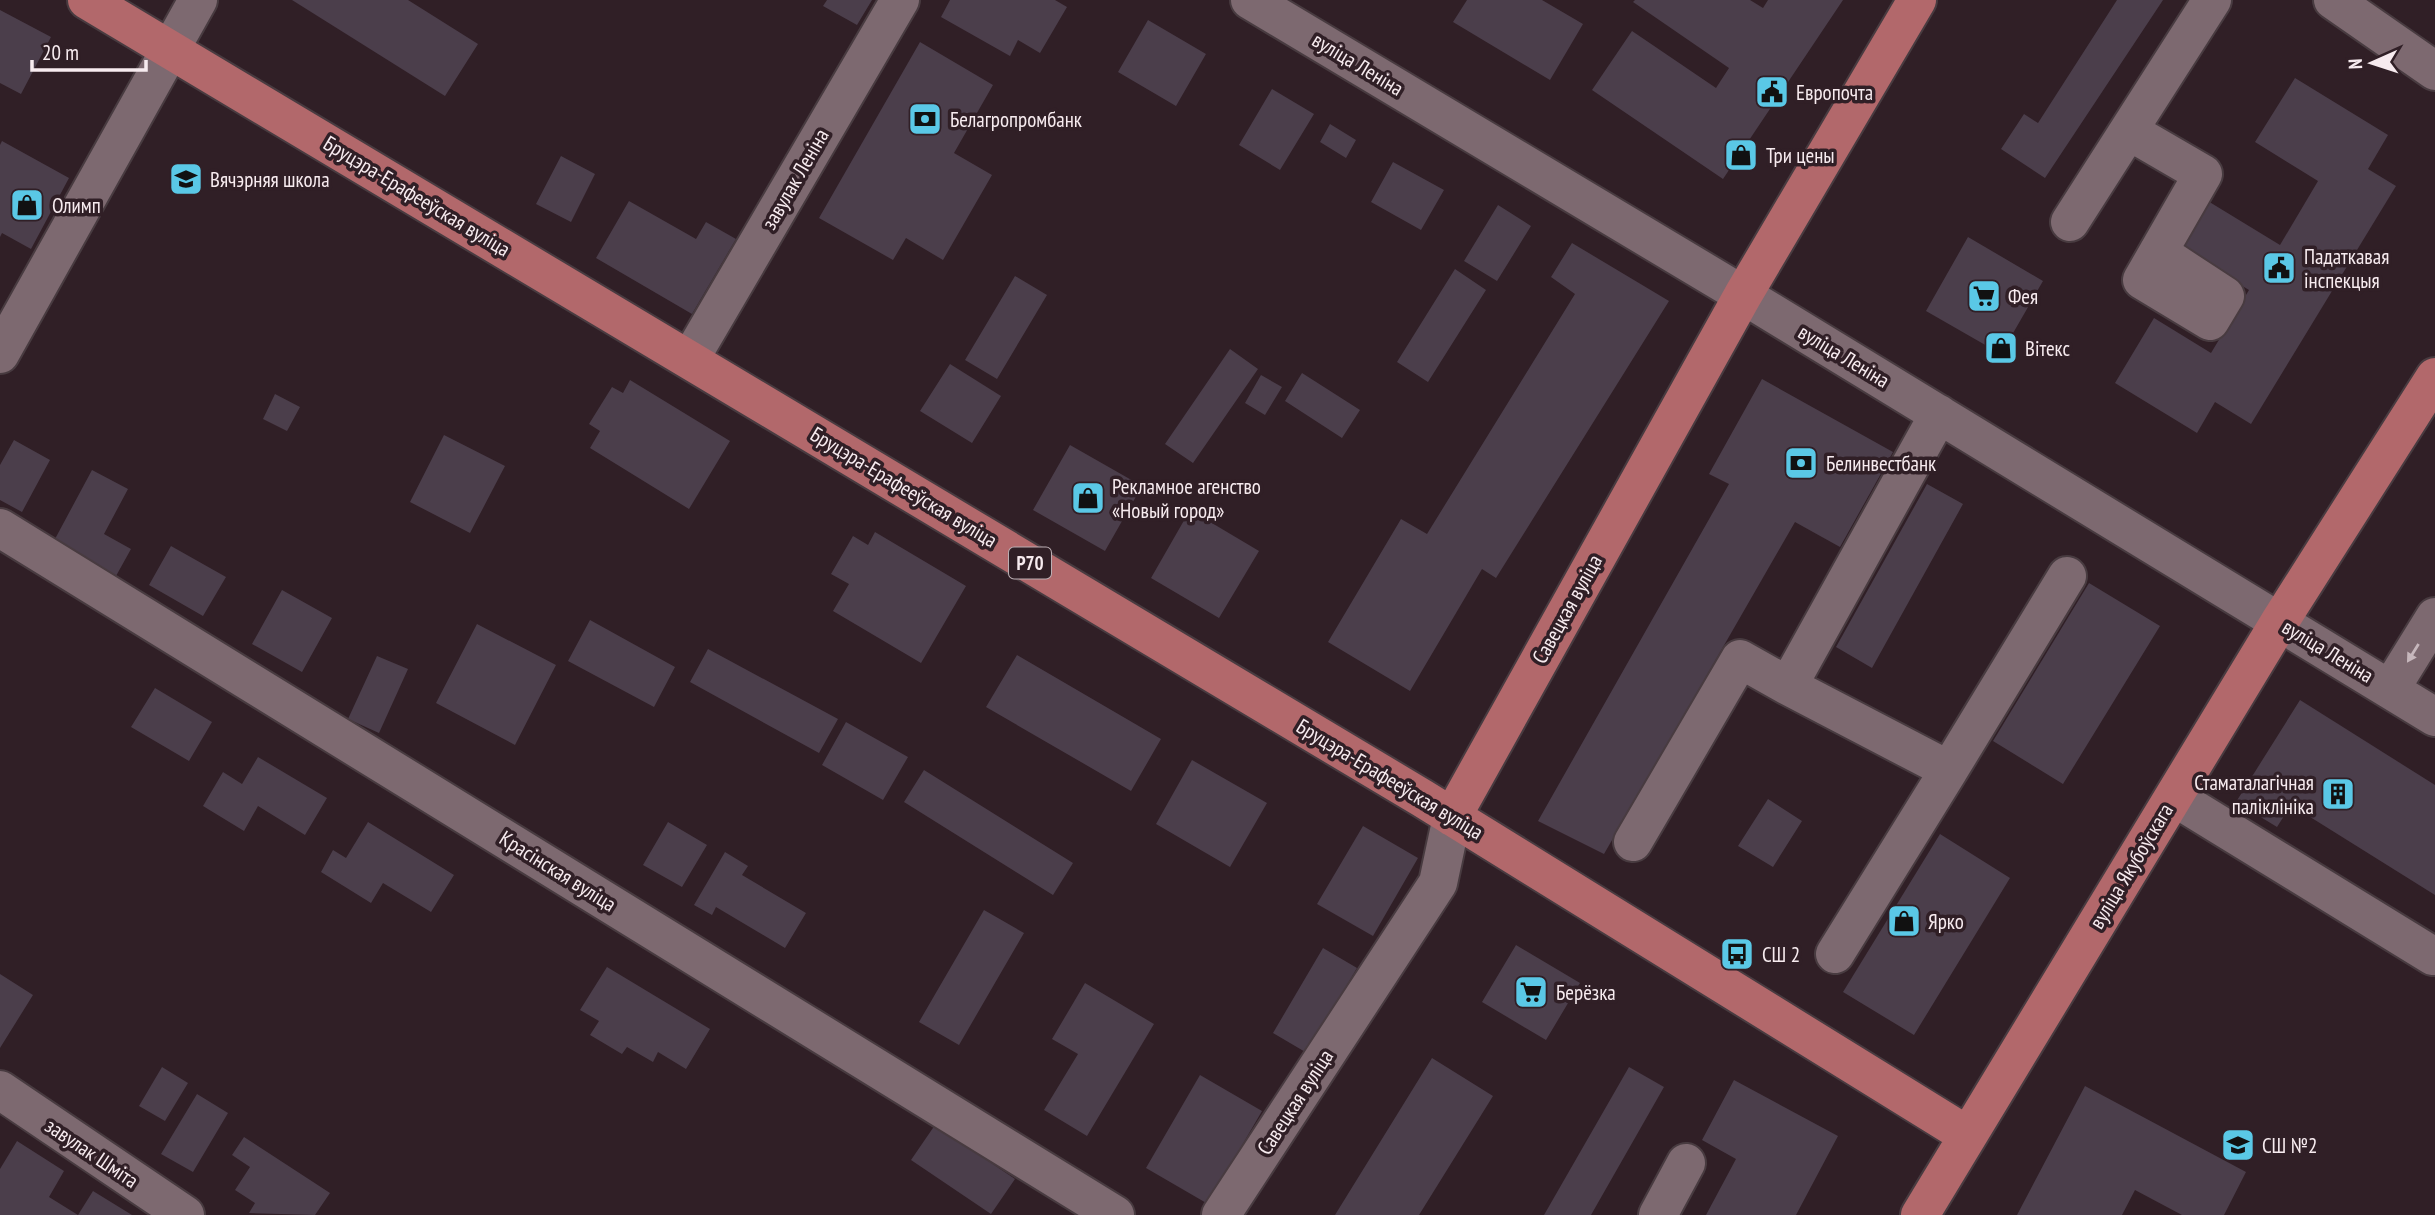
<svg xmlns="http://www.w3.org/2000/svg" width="2435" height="1215" font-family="'PT Sans Narrow',sans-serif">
  <rect width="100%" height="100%" fill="#301f26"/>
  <path fill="#4b3e4b" d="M 292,0 L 408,0 L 478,44 L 445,96 Z
    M 827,0 L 872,0 L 857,25 L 823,6 Z
    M 950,0 L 1055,0 L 1067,7 L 1040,53 L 1018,40 L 1010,56 L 941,17 Z
    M 1467,0 L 1542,0 L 1583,24 L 1550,80 L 1453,22 Z
    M 1635,0 L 1750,0 L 1763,8 L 1768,0 L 1843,0 L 1723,179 L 1592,90 L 1632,31 L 1716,88 L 1729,68 L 1633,2 Z
    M 2117,0 L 2163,0 L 2045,178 L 2001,149 L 2024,114 L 2038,123 Z
    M 0,10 L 51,37 L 21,94 L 0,83 Z
    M 1148,20 L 1206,54 L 1176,106 L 1118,72 Z
    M 920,42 L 993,85 L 954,153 L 992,175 L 943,260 L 906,238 L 893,260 L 819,218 Z
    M 2295,78 L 2388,135 L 2368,169 L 2396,186 L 2251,424 L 2215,402 L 2197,433 L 2115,383 L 2154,318 L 2211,353 L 2249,290 L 2170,242 L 2198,195 L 2280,245 L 2318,181 L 2255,142 Z
    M 1272,89 L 1314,114 L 1280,170 L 1239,145 Z
    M 1330,124 L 1356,140 L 1346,158 L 1320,142 Z
    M 2,141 L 69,178 L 31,249 L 2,233 L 0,237 L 0,145 Z
    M 561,156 L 595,174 L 571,222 L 536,204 Z
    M 1393,162 L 1444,190 L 1421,230 L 1371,202 Z
    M 629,201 L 696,239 L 706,222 L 736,239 L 692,314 L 596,258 Z
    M 1498,205 L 1531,226 L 1497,281 L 1464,261 Z
    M 1968,237 L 2043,281 L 2001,354 L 1926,311 Z
    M 1572,243 L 1669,301 L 1496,578 L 1482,569 L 1410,691 L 1328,642 L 1401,519 L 1427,534 L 1575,294 L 1551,277 Z
    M 1455,269 L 1486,290 L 1428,382 L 1397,362 Z
    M 1015,276 L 1047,295 L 997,379 L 965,360 Z
    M 1230,349 L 1258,369 L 1193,463 L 1165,444 Z
    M 950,364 L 1001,396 L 972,443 L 920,411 Z
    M 1302,373 L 1360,410 L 1342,438 L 1285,401 Z
    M 1261,375 L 1282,387 L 1265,415 L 1245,403 Z
    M 1762,379 L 1893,452 L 1840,547 L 1795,522 L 1604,854 L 1538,821 L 1729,484 L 1709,474 Z
    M 630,380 L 730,441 L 689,509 L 590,448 L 600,431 L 589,424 L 612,387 L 623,393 Z
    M 275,394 L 300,407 L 287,431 L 263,419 Z
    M 444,435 L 505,466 L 470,533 L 410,502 Z
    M 14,440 L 50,460 L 22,512 L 0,500 L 0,465 Z
    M 1070,445 L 1142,486 L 1105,551 L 1033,510 Z
    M 92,470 L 128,489 L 104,534 L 131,549 L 111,585 L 48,552 Z
    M 1927,484 L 1963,504 L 1872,668 L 1836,647 Z
    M 1190,510 L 1259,551 L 1219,618 L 1151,578 Z
    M 875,532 L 966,586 L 921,663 L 833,611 L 849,584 L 831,574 L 853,536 L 868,545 Z
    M 171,546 L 226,577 L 203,616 L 149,585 Z
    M 2089,583 L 2160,626 L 2063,784 L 1993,741 Z
    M 282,590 L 332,618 L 302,672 L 252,644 Z
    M 590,620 L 675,667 L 654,707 L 568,661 Z
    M 477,624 L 556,665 L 515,745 L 436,703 Z
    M 708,649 L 838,719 L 819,753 L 690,682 Z
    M 1017,655 L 1161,739 L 1131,791 L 986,707 Z
    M 377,656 L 408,669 L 379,733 L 348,719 Z
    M 155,688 L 212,722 L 189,761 L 131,727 Z
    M 2300,700 L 2435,785 L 2435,895 L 2291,805 L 2277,827 L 2236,802 Z
    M 846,722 L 908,757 L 883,800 L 822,765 Z
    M 258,757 L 327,798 L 305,835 L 258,806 L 244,831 L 203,806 L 223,772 L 242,784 Z
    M 1192,760 L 1267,803 L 1230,867 L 1156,824 Z
    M 924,770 L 1073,863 L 1053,895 L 904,802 Z
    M 1768,799 L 1802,821 L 1773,867 L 1738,846 Z
    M 368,822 L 454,875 L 431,912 L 383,883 L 371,903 L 321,872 L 333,850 L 346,858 Z
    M 668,822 L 707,845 L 682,887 L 643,865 Z
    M 1363,826 L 1418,858 L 1373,936 L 1317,904 Z
    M 1940,834 L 2010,878 L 1914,1035 L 1843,992 Z
    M 725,852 L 748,866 L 742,875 L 806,913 L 785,948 L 716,907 L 712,915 L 694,905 Z
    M 984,910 L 1024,933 L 959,1045 L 919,1022 Z
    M 1516,945 L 1580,983 L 1546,1040 L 1482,1002 Z
    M 1323,948 L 1357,968 L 1307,1053 L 1273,1033 Z
    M 607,967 L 710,1029 L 686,1069 L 658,1052 L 653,1062 L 627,1047 L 622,1054 L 590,1035 L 599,1021 L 580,1010 Z
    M 0,974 L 33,995 L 0,1048 Z
    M 1085,983 L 1154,1024 L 1087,1136 L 1044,1110 L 1078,1054 L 1052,1039 Z
    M 1432,1058 L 1493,1096 L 1419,1215 L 1335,1215 Z
    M 162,1067 L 188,1083 L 165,1121 L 139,1106 Z
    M 1629,1067 L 1664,1087 L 1591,1215 L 1544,1215 Z
    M 1200,1075 L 1262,1111 L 1208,1204 L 1146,1168 Z
    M 1734,1080 L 1838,1136 L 1796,1215 L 1706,1215 L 1736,1159 L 1702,1140 Z
    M 2085,1086 L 2246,1172 L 2224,1215 L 2182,1215 L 2135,1190 L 2122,1215 L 2017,1215 Z
    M 197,1094 L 228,1113 L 193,1172 L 161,1154 Z
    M 935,1125 L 1015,1179 L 991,1214 L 911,1160 Z
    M 244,1137 L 330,1193 L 315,1215 L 249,1213 L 255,1203 L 235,1190 L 250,1167 L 232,1155 Z
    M 17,1141 L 64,1171 L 49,1197 L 78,1215 L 0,1215 L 0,1169 Z
    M 93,1191 L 132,1215 L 78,1215 Z"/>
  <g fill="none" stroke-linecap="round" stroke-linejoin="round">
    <defs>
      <path id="minor" d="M 1250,0 L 1743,295 L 2435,717
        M 2333,0 L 2435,71
        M 2129,131 L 2203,174 L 2142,280 L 2210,321 L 2225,296 L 2158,252
        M 2070,222 L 2212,0
        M 0,354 L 198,0
        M 690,359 L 900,0
        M 0,528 L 1115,1215
        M 1788,686 L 1949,770 L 1835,954
        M 2391,688 L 2435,617
        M 1949,770 L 2067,576
        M 2174,797 L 2433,956
        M 1633,842 L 1740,659 L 1788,686 L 1939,414
        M 0,1090 L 185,1215
        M 1221,1215 L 1438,883 L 1452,817
        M 1658,1215 L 1686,1163"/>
      <path id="major" d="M 87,0 L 1422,798 L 1967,1135
        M 1452,817 L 1743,295 L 1917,0
        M 1920,1215 L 2280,621 L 2435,377"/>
    </defs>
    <use href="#minor" stroke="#483b40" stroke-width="42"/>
    <use href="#major" stroke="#483b40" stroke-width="42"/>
    <use href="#minor" stroke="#7d6970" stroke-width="38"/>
    <use href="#major" stroke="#b2686b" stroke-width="38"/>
  </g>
  <defs><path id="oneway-solid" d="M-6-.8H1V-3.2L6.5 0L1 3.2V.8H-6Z" transform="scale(1.75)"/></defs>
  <use fill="#c6b7bc" href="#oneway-solid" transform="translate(2413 653) rotate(122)"/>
  <defs>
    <symbol id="civic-square" viewBox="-11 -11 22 22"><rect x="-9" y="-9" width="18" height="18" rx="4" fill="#5ac8e6" stroke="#301f26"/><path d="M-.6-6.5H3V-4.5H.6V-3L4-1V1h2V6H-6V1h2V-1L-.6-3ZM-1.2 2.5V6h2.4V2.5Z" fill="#111"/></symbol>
    <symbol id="bank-square" viewBox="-11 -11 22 22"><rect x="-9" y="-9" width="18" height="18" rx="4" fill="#5ac8e6" stroke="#301f26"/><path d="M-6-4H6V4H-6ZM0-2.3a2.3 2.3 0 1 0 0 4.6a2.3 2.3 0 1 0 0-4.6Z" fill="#111"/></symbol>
    <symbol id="shop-square" viewBox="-11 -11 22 22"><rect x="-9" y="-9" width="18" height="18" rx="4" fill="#5ac8e6" stroke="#301f26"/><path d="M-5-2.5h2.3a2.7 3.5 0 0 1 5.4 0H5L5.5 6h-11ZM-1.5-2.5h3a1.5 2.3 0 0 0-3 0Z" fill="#111"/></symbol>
    <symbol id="school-square" viewBox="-11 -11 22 22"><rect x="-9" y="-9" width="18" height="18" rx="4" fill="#5ac8e6" stroke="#301f26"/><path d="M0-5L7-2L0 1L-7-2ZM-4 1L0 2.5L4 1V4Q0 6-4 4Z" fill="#111"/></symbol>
    <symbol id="supermarket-square" viewBox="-11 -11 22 22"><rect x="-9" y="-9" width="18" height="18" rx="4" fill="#5ac8e6" stroke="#301f26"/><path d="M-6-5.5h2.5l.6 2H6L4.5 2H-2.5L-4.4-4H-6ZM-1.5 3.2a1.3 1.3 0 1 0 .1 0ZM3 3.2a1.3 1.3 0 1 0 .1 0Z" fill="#111"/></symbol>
    <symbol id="building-square" viewBox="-11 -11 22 22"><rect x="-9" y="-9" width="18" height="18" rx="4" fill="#5ac8e6" stroke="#301f26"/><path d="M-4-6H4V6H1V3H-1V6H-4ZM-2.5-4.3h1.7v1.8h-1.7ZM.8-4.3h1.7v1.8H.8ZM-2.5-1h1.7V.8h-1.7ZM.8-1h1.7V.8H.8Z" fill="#111"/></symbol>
    <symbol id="bus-square" viewBox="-11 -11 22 22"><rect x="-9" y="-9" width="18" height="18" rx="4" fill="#5ac8e6" stroke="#301f26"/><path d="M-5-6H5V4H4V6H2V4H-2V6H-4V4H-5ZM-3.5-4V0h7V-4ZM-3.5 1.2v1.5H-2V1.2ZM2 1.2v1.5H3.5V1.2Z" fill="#111"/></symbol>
  </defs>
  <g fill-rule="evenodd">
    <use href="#civic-square" x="1753" y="73" width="38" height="38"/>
    <use href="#bank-square" x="906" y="100" width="38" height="38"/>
    <use href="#shop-square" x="1722" y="136" width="38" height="38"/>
    <use href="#school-square" x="167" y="160" width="38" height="38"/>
    <use href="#shop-square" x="8" y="186" width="38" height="38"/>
    <use href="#civic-square" x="2260" y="249" width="38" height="38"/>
    <use href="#supermarket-square" x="1965" y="277" width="38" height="38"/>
    <use href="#shop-square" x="1982" y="329" width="38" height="38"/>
    <use href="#bank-square" x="1782" y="444" width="38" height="38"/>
    <use href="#shop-square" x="1069" y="479" width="38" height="38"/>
    <use href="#building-square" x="2319" y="775" width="38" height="38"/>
    <use href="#shop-square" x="1885" y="902" width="38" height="38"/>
    <use href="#bus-square" x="1718" y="935" width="38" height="38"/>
    <use href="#supermarket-square" x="1512" y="973" width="38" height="38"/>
    <use href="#school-square" x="2219" y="1126" width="38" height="38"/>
  </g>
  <g text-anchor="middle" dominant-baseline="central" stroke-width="7" stroke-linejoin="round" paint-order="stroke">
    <rect fill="#301f26" stroke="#bbaeb3" stroke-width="2" x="1009" y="547.5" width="42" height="31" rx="5"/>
    <g font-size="19" font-weight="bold" fill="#f7ebef">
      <text x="1030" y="563">Р70</text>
    </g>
    <g font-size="21" fill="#f7ebef" stroke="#301f26">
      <text transform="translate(1358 64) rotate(31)">вуліца Леніна</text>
      <text transform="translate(795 179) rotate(-60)">завулак Леніна</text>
      <text transform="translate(417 196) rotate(31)">Бруцэра-Ерафееўская вуліца</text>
      <text transform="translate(1844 356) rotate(31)">вуліца Леніна</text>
      <text transform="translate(904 487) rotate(31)">Бруцэра-Ерафееўская вуліца</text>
      <text transform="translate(1567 609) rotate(-61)">Савецкая вуліца</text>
      <text transform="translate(2328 651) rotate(31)">вуліца Леніна</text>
      <text transform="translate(1390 779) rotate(31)">Бруцэра-Ерафееўская вуліца</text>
      <text transform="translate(2131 866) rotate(-59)">вуліца Якубоўскага</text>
      <text transform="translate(558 871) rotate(32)">Красінская вуліца</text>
      <text transform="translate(1295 1102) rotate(-57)">Савецкая вуліца</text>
      <text transform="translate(92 1153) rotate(34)">завулак Шміта</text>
    </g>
    <g font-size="21" fill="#f7ebef" stroke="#301f26" text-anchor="start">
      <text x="1796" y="92">Европочта</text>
      <text x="950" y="119">Белагропромбанк</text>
      <text x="1766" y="155">Три цены</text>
      <text x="210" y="179">Вячэрняя школа</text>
      <text x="52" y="205">Олимп</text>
      <text x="2304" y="256">Падаткавая<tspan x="2304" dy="24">інспекцыя</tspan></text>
      <text x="2008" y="296">Фея</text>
      <text x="2025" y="348">Вiтекс</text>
      <text x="1826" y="463">Белинвестбанк</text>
      <text x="1112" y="486">Рекламное агенство<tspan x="1112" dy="24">«Новый город»</tspan></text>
      <text x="2314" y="782" text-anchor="end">Стаматалагічная<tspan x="2314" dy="24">паліклініка</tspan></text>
      <text x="1928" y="921">Ярко</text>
      <text x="1762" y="954">СШ 2</text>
      <text x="1556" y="992">Берёзка</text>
      <text x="2262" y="1145">СШ №2</text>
    </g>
  </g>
  <g transform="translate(2372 63) rotate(267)" stroke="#301f26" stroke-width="5" paint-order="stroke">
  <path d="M0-5L12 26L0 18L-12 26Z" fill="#f7ebef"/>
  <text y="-10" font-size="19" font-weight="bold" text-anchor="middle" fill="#f7ebef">N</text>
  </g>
  <path d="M32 60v10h114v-10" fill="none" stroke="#f7ebef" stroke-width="3.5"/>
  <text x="42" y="60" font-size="21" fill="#f7ebef" stroke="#301f26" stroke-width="5" paint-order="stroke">20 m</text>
</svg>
